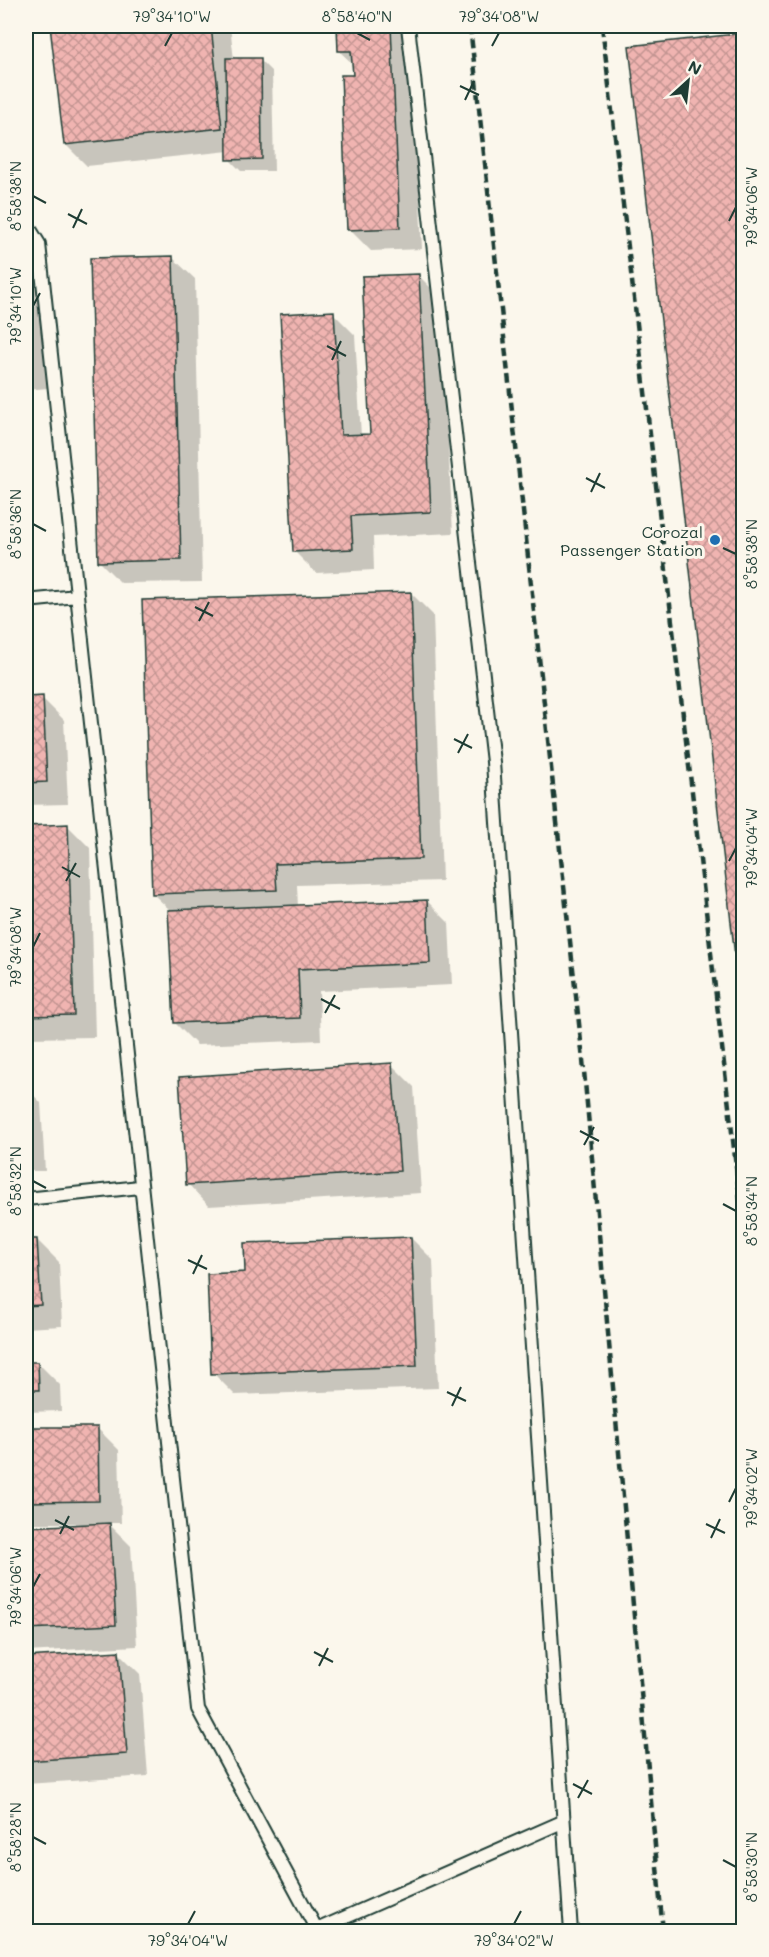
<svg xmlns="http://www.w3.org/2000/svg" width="769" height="1957" font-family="Mali,sans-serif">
  <defs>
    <pattern id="building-cross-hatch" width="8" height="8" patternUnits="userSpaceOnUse" patternTransform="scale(1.5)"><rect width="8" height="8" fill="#f0b4b1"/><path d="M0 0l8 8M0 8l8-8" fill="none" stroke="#c29491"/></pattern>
  </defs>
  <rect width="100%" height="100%" fill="#fbf7ec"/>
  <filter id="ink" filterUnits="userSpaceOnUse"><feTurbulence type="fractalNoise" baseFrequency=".0167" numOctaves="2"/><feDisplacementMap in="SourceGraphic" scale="12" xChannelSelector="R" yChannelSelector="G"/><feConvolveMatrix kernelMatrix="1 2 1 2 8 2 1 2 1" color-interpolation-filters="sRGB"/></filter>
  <g filter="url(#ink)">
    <path fill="#0003" d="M 52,26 L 230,26 L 234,60 L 260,60 L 272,72 L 274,171 L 241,171 L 229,159 L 229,151 L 87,166 L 65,144 Z
      M 338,26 L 412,26 L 422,249 L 371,251 L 349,229 L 354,65 L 339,51 Z
      M 173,258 L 195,279 L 202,582 L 121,583 L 99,561 Z
      M 26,270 L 38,283 L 48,388 L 26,390 Z
      M 418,275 L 440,297 L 453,533 L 373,537 L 374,570 L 316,573 L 294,551 L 333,313 L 355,335 L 361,436 L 372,435 Z
      M 411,593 L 433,615 L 442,881 L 297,885 L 298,907 L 427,901 L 449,923 L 452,985 L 319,991 L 321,1040 L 197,1045 L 175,1023 L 170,910 L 153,894 Z
      M 42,698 L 64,720 L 68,804 L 26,805 L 26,699 Z
      M 68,826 L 90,848 L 95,1037 L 26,1038 L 26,827 Z
      M 392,1065 L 414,1087 L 421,1193 L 209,1206 L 188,1184 Z
      M 26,1087 L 41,1103 L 45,1171 L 26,1171 Z
      M 411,1238 L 433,1260 L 438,1388 L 235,1395 L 213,1373 L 246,1274 Z
      M 37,1240 L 59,1262 L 62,1326 L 26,1328 L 26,1241 Z
      M 26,1363 L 38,1363 L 60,1385 L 61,1411 L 26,1412 Z
      M 97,1428 L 119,1450 L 121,1523 L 108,1523 L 131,1546 L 137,1646 L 26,1652 L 26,1528 L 76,1526 L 76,1523 L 26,1523 L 26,1429 Z
      M 118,1652 L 140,1674 L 148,1776 L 26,1784 L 26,1659 Z"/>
    <path fill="url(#building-cross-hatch)" stroke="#1f3d34" stroke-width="1.5" d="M 50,26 L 211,26 L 222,128 L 64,145 Z
      M 337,26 L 391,26 L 400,228 L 347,230 L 341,75 L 353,75 L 351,51 L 338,51 Z
      M 744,33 L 744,1034 L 629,46 Z
      M 226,58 L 261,58 L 262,159 L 227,160 Z
      M 173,256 L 181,560 L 98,562 L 90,258 Z
      M 419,274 L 431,512 L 351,516 L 353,549 L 293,552 L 280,314 L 334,311 L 341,435 L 370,434 L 362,276 Z
      M 26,311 L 31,371 L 26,372 Z
      M 411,592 L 421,859 L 275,864 L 277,890 L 152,894 L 142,600 Z
      M 43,696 L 47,782 L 26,783 L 26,697 Z
      M 68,824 L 74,1015 L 26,1016 L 26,826 Z
      M 427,900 L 430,963 L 298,969 L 300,1018 L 174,1023 L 168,910 Z
      M 392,1063 L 400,1171 L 186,1185 L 179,1077 Z
      M 411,1237 L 417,1366 L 211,1374 L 207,1274 L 245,1272 L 244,1243 Z
      M 26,1239 L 37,1239 L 41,1305 L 26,1306 Z
      M 26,1362 L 38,1362 L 39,1390 L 26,1390 Z
      M 26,1427 L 98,1427 L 99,1501 L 26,1502 Z
      M 110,1523 L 116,1625 L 26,1629 L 26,1527 Z
      M 119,1651 L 127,1754 L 26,1761 L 26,1657 Z"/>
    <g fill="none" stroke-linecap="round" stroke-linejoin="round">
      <defs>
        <path id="lane" d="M 408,26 L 493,762 L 571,1932
          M 26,223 L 39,244 L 198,1709 L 318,1932
          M 26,601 L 77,596
          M 26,1199 L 140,1187
          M 312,1932 L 562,1822"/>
      </defs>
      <use href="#lane" stroke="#1f3d34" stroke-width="16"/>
      <use href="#lane" stroke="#fbf7ec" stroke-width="12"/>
      <path stroke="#1f3d34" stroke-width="4.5" stroke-dasharray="9 4.5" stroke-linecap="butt" d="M 470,26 L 583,1060 L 663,1932
        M 602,26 L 744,1234"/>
    </g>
  </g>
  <path fill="none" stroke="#1f3d34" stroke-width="2" d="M 357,33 L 370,40M 165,46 L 172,33M 492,46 L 499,33M 460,86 L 479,95M 465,100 L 474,81M 33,196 L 46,203M 68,214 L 87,224M 729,221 L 736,207M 73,228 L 82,209M 33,306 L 40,293M 327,346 L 346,356M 332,360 L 341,341M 586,478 L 605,488M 591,492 L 600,473M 33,524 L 46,531M 723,548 L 736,554M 195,607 L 213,616M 199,621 L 209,602M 454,739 L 472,748M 458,753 L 468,734M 729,861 L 736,848M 62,867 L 80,877M 66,881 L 76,863M 33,947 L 40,933M 321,999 L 340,1009M 325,1013 L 335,995M 580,1131 L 599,1141M 584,1145 L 594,1127M 33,1181 L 46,1188M 723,1204 L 736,1211M 188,1260 L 207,1269M 193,1274 L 202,1255M 447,1392 L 466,1401M 452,1406 L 461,1387M 729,1502 L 736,1488M 55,1520 L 74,1530M 706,1524 L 725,1533M 60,1534 L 69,1516M 711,1538 L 720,1519M 33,1587 L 40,1574M 314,1652 L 333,1662M 319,1666 L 328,1648M 573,1784 L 592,1794M 578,1798 L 588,1780M 33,1837 L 46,1844M 723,1860 L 736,1867M 188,1924 L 195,1911M 514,1924 L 521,1911"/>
  <circle fill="#1f6fb2" stroke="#fbf7ec" stroke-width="2" cx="715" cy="540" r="6"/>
  <g text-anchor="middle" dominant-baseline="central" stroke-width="6" stroke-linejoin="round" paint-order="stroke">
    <g font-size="16" fill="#1f3d34" stroke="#fbf7ec" text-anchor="end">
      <text x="703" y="531">Corozal<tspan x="703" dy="18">Passenger Station</tspan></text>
    </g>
  </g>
  <rect width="769" height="1957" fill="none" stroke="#fbf7ec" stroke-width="66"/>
  <g transform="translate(688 81) rotate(27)" stroke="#fbf7ec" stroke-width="4.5" paint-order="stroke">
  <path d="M0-4.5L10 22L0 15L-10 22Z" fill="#1f3d34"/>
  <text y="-9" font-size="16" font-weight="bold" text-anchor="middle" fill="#1f3d34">N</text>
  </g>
  <rect x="33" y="33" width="703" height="1891" fill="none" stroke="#1f3d34" stroke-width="2"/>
  <g font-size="15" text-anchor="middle" fill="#1f3d34">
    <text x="172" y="22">79°34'10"W</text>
    <text x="357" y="22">8°58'40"N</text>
    <text x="499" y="22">79°34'08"W</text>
    <text transform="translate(16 196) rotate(-90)" y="5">8°58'38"N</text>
    <text transform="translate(752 207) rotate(-90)" y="5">79°34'06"W</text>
    <text transform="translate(16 306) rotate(-90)" y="5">79°34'10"W</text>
    <text transform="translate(16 524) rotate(-90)" y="5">8°58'36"N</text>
    <text transform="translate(752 554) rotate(-90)" y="5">8°58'38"N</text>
    <text transform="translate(752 848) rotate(-90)" y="5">79°34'04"W</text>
    <text transform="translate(16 947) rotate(-90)" y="5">79°34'08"W</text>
    <text transform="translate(16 1181) rotate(-90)" y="5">8°58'32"N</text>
    <text transform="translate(752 1211) rotate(-90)" y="5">8°58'34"N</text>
    <text transform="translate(752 1488) rotate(-90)" y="5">79°34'02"W</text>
    <text transform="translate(16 1587) rotate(-90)" y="5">79°34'06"W</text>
    <text transform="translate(16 1837) rotate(-90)" y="5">8°58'28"N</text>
    <text transform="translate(752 1867) rotate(-90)" y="5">8°58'30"N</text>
    <text x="188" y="1946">79°34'04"W</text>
    <text x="514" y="1946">79°34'02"W</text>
  </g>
</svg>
